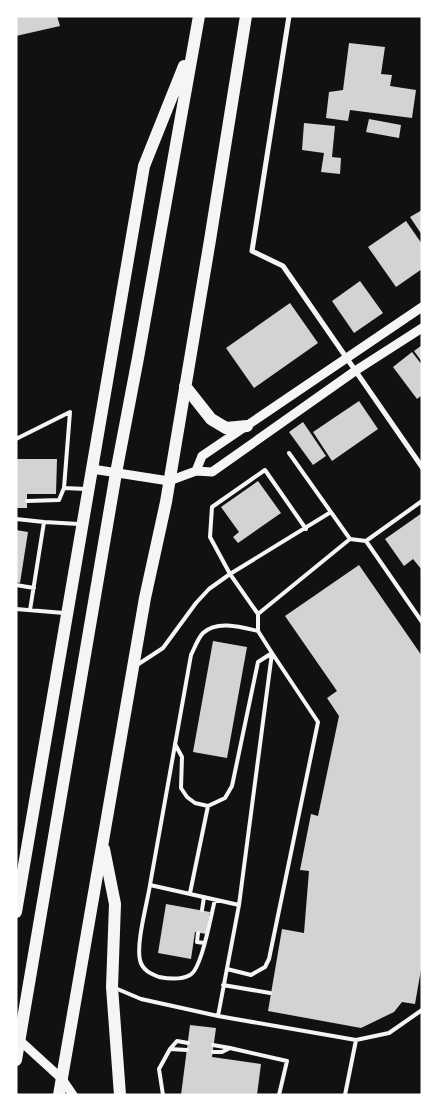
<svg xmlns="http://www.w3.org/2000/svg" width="438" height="1111" font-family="Barlow,sans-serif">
  <rect width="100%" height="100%" fill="#111"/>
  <path fill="#d3d3d3" d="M 16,16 L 57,16 L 60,26 L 16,36 Z
    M 349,43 L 385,47 L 381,74 L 392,75 L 390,86 L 416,90 L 412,118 L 350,110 L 348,121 L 326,118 L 329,92 L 343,90 Z
    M 369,119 L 401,125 L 399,138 L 366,132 Z
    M 304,123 L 335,126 L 332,157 L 341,158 L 340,174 L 321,172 L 324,153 L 302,150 Z
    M 422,210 L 422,235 L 410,217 Z
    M 406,221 L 422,244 L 422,269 L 396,287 L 368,247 Z
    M 360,281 L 383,313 L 354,333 L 332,301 Z
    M 290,303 L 318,343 L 254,388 L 226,348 Z
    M 422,345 L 422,362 L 414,351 Z
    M 412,352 L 422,365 L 422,395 L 417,399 L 393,367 Z
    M 359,401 L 378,429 L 332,461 L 313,432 Z
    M 303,422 L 326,456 L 313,465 L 289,432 Z
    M 16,459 L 57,459 L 56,494 L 27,494 L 27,508 L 16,508 Z
    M 258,481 L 281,513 L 238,543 L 233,537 L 239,532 L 221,507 Z
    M 422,513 L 422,570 L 413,559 L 404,566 L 385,539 Z
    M 16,530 L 28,532 L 20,583 L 16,582 Z
    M 359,565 L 422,656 L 422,964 L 415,1004 L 402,1002 L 394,1012 L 361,1028 L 268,1011 L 282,929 L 304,933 L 309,871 L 300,870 L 311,814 L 318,816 L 339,716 L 327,698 L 337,691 L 285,616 Z
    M 213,641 L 247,647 L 227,758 L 193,752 Z
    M 166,904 L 210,912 L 206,934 L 195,932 L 191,959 L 158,953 Z
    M 190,1025 L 216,1028 L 212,1057 L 261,1064 L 257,1095 L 181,1095 Z"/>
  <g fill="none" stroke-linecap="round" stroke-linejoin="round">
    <path stroke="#f5f5f5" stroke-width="4" d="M 16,439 L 70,412 L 64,488 L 86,489
      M 289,453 L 350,539
      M 27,501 L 59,500 L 64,488
      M 16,519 L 44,522 L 30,610
      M 44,522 L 79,524
      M 306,529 L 265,470 L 212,507 L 210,537 L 230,574 L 331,512
      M 366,541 L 422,622
      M 16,585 L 34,588
      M 16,609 L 64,613
      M 258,614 L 258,631 L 272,653 L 239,905 L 218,1016 L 356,1040 L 389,1033 L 422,1010
      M 137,665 L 163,648 L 196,603 L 209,589 L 230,574 L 258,614 L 350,539 L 366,541 L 422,501
      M 175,744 L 182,757 L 181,788 L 187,797 L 195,803 L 208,806 L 225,798 L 232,786 L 258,662 L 272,653 L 318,722 L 269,959 L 265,967 L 251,975 L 227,969
      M 150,885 C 147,904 136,943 140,960 C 142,970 151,974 159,977 C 169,979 181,980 190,975 C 202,969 211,914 215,900
      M 190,893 L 208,806
      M 239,905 L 150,885 L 191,655 C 194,649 198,638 203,633 C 217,620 241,627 258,631
      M 202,910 L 204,897
      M 198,933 L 197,942 L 204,943
      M 223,985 L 270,993
      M 115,988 L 141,999 L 218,1016
      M 213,1045 L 230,1048
      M 170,1049 L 187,1050
      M 213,1052 L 222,1052 L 230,1048 L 287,1061 L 279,1095
      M 163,1095 L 159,1069 L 170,1049 L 177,1041 L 188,1043
      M 345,1095 L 356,1040"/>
    <path stroke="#f5f5f5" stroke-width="5" d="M 289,16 L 252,251 L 283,266 L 422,467"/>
    <path stroke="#f5f5f5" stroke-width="9" d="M 92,469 L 169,481 L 196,471 L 212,472 L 355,371 L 422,328
      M 196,471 L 202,456 L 422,307
      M 16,1037 L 62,1079 L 73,1095"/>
    <path stroke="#f5f5f5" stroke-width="12" d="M 185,386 L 211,419 L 226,428 L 247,426
      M 104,849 L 115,904 L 112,987 L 120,1095
      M 16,912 L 144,166 L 184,66
      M 16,1060 L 116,473 L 138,358 L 199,16
      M 59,1095 L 145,598 L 166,502 L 210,240 L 246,16"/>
  </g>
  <rect width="438" height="1111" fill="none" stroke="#ffffff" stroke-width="35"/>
</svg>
